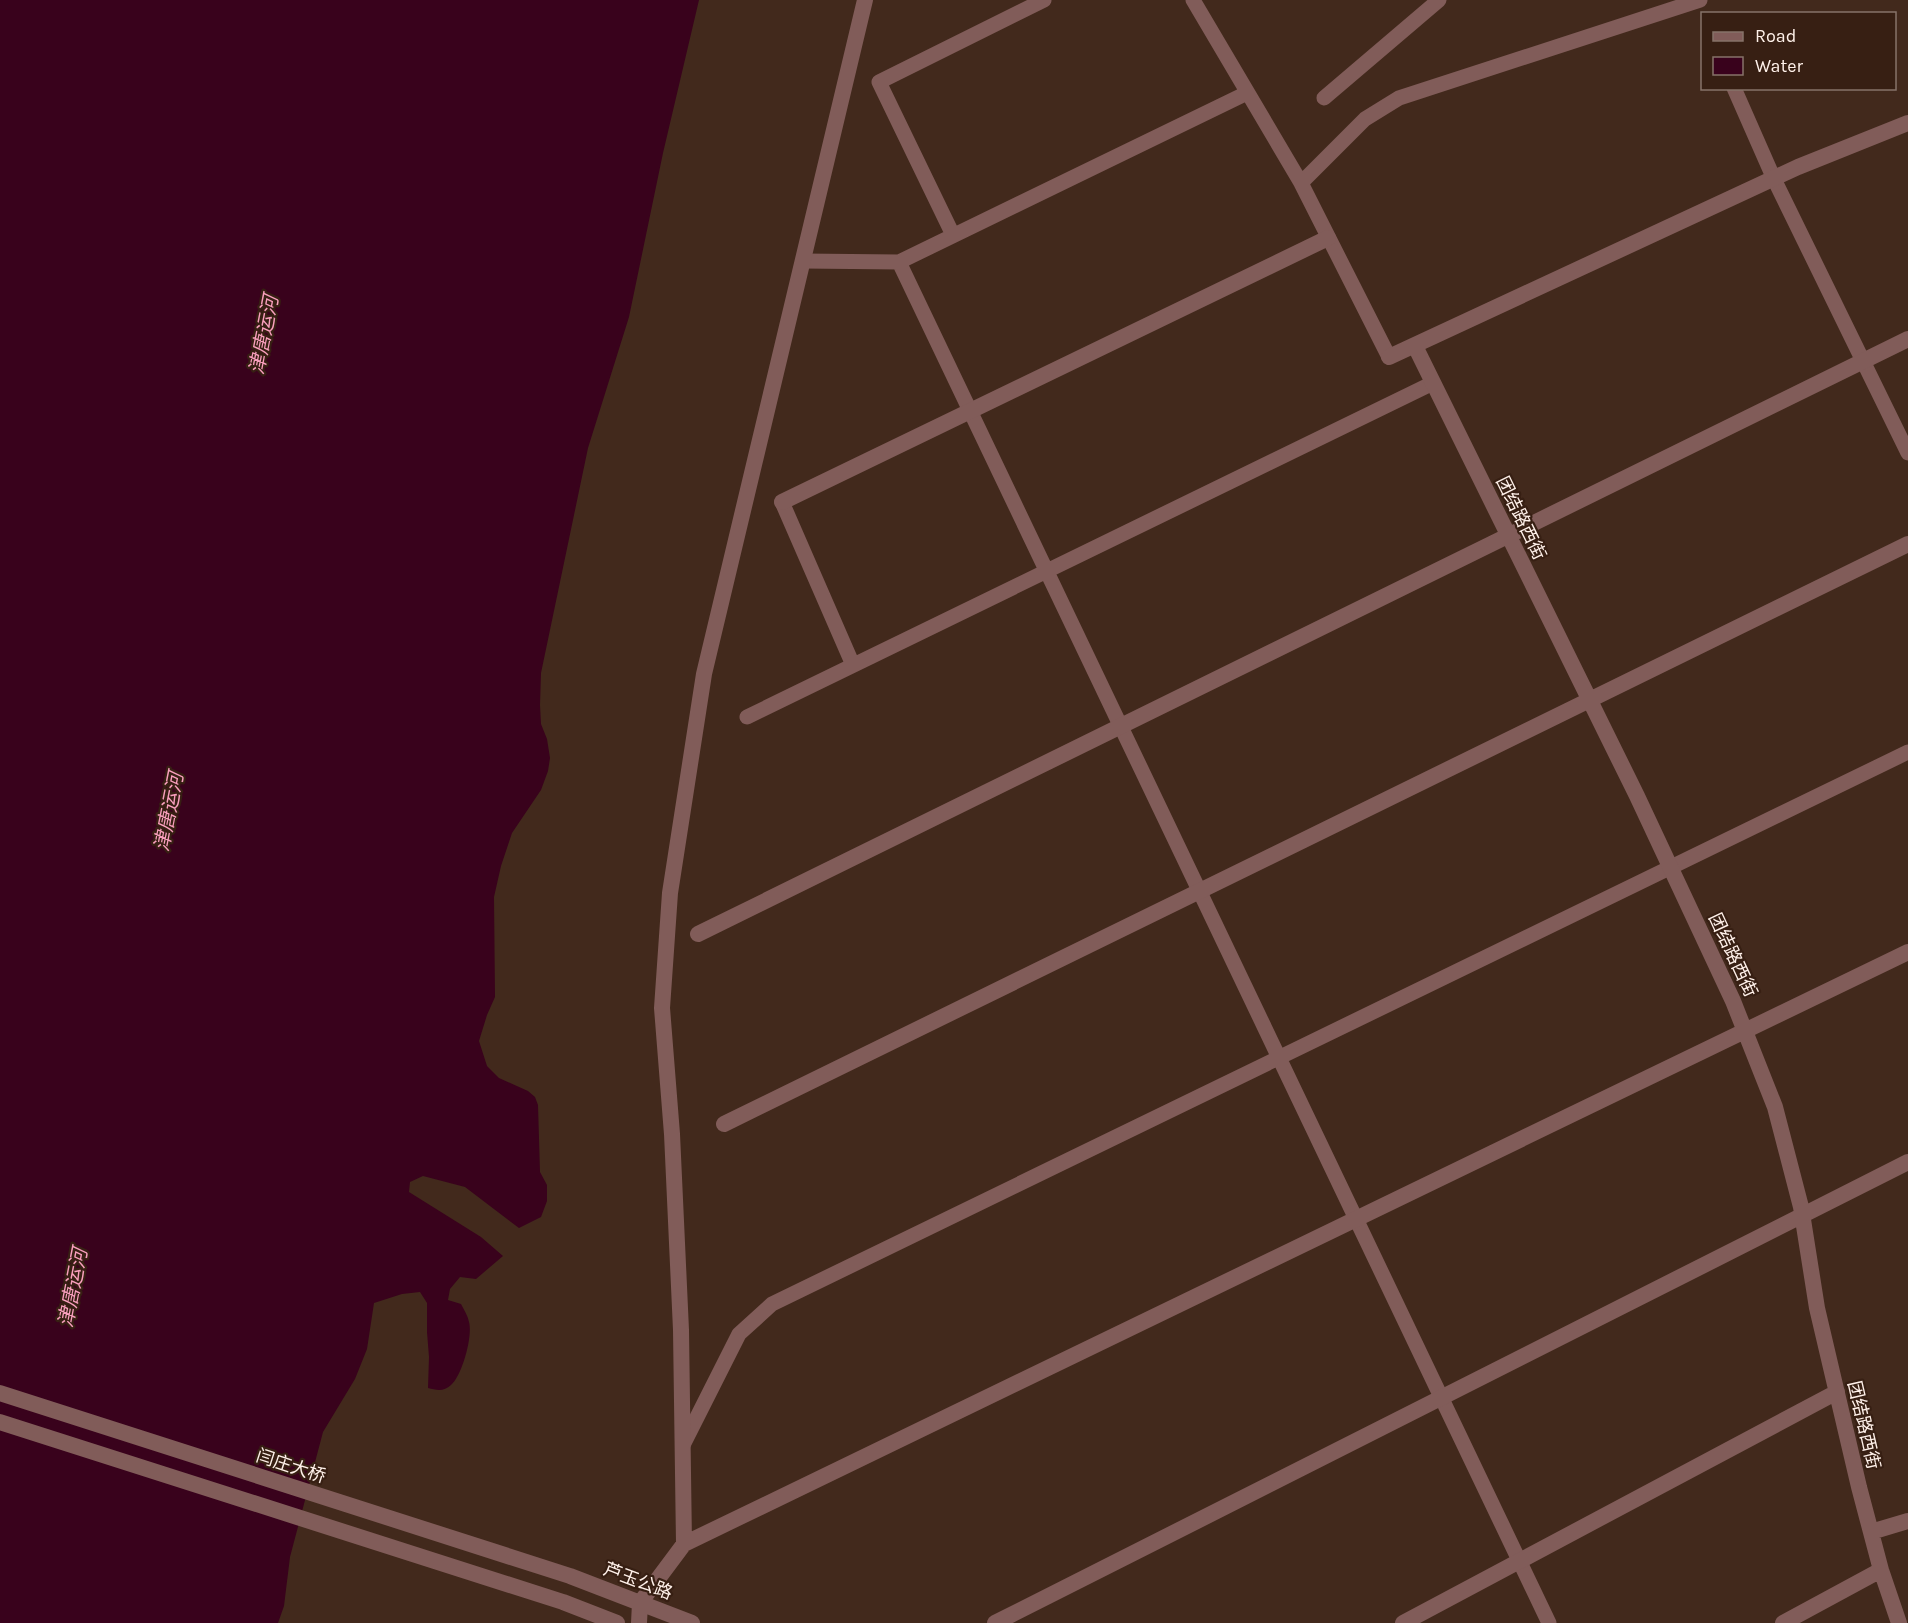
<svg xmlns="http://www.w3.org/2000/svg" width="1908" height="1623" font-family="Karla,'Noto Sans SC',sans-serif">
  <rect width="100%" height="100%" fill="#42291c"/>
  <path fill="#39021c" d="M 0,0 L 699,0 L 663,153 L 629,317 L 588,448 L 541,673 L 540,705 L 541,724 L 547,739 L 550,758 L 548,771 L 541,790 L 512,833 L 501,866 L 494,897 L 495,997 L 487,1015 L 479,1041 L 487,1066 L 499,1078 L 528,1091 L 535,1097 L 538,1105 L 540,1172 L 547,1185 L 547,1201 L 541,1217 L 519,1228 L 465,1187 L 423,1176 L 410,1182 L 409,1192 L 481,1237 L 503,1256 L 476,1279 L 460,1277 L 450,1289 L 448,1300 L 461,1304 C 464,1310 468,1316 469,1322 C 473,1336 462,1376 451,1385 C 444,1392 436,1390 428,1388 L 429,1357 L 427,1332 L 427,1303 L 420,1292 L 402,1294 L 374,1303 L 367,1349 L 355,1379 L 323,1432 L 290,1557 L 284,1606 L 278,1623 L 0,1623 Z"/>
  <g fill="none" stroke-linecap="round" stroke-linejoin="round">
    <path stroke="#815c59" stroke-width="15" d="M 1193,0 L 1301,183 L 1389,357
      M 1734,88 L 1774,179 L 1908,453
      M 1324,98 L 1439,0
      M 1301,183 L 1365,119 L 1399,98 L 1700,0
      M 953,235 L 879,82 L 1044,0
      M 803,261 L 899,262 L 1247,93
      M 899,262 L 1549,1623
      M 782,502 L 853,665
      M 747,717 L 1433,383
      M 683,1445 L 739,1334 L 772,1304 L 1908,752"/>
    <path stroke="#815c59" stroke-width="16" d="M 1415,346 L 1637,796 L 1733,1001 L 1775,1107 L 1801,1207 L 1817,1308 L 1859,1487 L 1881,1570 L 1899,1623
      M 1389,357 L 1798,167 L 1908,123
      M 782,502 L 1328,238
      M 698,934 L 1908,339
      M 724,1124 L 1908,544
      M 1871,1532 L 1908,1521
      M 684,1544 L 681,1330 L 672,1134 L 662,1008 L 670,893 L 704,674 L 865,0
      M 640,1603 L 684,1544 L 1908,952
      M 995,1623 L 1908,1162
      M 1403,1623 L 1837,1392
      M 1783,1623 L 1881,1570"/>
    <path stroke="#815c59" stroke-width="16" d="M 0,1393 L 570,1576 L 692,1623
      M 0,1422 L 563,1602 L 617,1623
      M 639,1623 L 640,1603"/>
  </g>
  <g text-anchor="middle" dominant-baseline="central" stroke-width="4.5" stroke-linejoin="round" paint-order="stroke">
    <g font-size="18" fill="#fff1ea" stroke="#371f13">
      <text transform="translate(1521 518) rotate(64)">团结路西街</text>
      <text transform="translate(1733 955) rotate(65)">团结路西街</text>
      <text transform="translate(1864 1425) rotate(77)">团结路西街</text>
      <text transform="translate(291 1466) rotate(18)">闫庄大桥</text>
      <text transform="translate(638 1581) rotate(21)">芦玉公路</text>
    </g>
    <g font-size="20" font-style="italic" fill="#f99fbd" stroke="#371f13">
      <text transform="translate(264 335) rotate(-79)">津唐运河</text>
      <text transform="translate(169 812) rotate(-79)">津唐运河</text>
      <text transform="translate(73 1288) rotate(-79)">津唐运河</text>
    </g>
  </g>
  <rect x="1701" y="12" width="195" height="78" fill="#371f13" stroke="#877369" stroke-width="1.5"/>
  <rect x="1713" y="32" width="30" height="9" fill="#815c59" stroke="#877369" stroke-width="1.5"/>
  <text x="1755" y="42" font-size="18" fill="#fff1ea">Road</text>
  <rect x="1713" y="57" width="30" height="18" fill="#39021c" stroke="#877369" stroke-width="1.5"/>
  <text x="1755" y="72" font-size="18" fill="#fff1ea">Water</text>
</svg>
